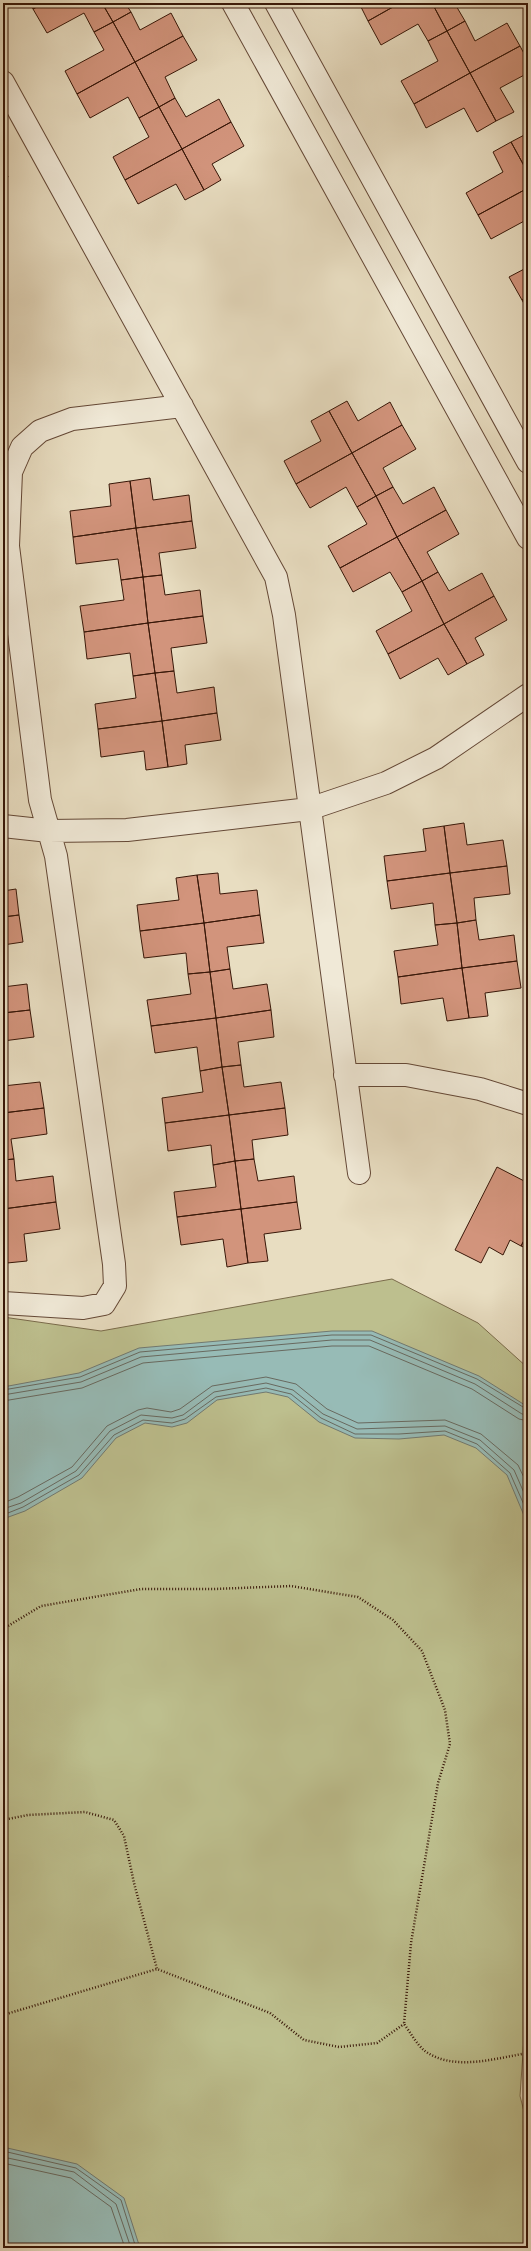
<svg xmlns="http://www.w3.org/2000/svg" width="531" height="2251" font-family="'IM FELL DW Pica',serif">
  <rect width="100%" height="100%" fill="#e8ddc1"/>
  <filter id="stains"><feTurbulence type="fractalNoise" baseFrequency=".005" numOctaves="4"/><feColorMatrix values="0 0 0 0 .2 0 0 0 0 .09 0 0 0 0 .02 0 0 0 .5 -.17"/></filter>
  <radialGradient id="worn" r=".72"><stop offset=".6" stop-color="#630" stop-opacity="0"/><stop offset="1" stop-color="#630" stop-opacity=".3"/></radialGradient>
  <path fill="#bdbf8e" stroke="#7a6b4b" d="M 392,1279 L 478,1323 L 528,1368 L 528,1980 L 520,2096 L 528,2127 L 528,2248 L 3,2248 L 3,1317 L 101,1331 Z"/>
  <path fill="#97bbb6" stroke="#717970" d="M 332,1331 L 372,1331 L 479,1376 L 528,1407 L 528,1525 L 507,1475 L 476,1448 L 444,1435 L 399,1439 L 355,1438 L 319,1422 L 288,1397 L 266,1392 L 217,1400 L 187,1423 L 172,1427 L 145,1423 L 116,1438 L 82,1478 L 25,1511 L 3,1519 L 3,1387 L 79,1373 L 139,1348 Z
    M 3,2147 L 77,2164 L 124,2198 L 140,2248 L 3,2248 Z"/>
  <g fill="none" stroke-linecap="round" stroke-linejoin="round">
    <path stroke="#68695f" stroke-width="1" d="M 3,1390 L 80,1377 L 140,1352 L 332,1335 L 371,1335 L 477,1379 L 528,1410
      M 3,1395 L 81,1382 L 141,1357 L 332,1340 L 370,1340 L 475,1384 L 522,1414 L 528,1415
      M 3,1401 L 82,1388 L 143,1363 L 332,1346 L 369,1346 L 472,1389 L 519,1419 L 528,1421
      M 3,1503 L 18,1497 L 72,1467 L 107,1426 L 138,1410 L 147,1408 L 171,1412 L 180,1409 L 212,1386 L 266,1377 L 296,1384 L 327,1409 L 358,1423 L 445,1420 L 481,1434 L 518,1465 L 528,1486
      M 3,1509 L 21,1503 L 76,1471 L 110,1431 L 141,1415 L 172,1418 L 183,1415 L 214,1392 L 266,1383 L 293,1390 L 323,1414 L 357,1429 L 445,1426 L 480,1440 L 514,1470 L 528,1502
      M 3,1515 L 23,1507 L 79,1475 L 114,1435 L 143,1420 L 172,1423 L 185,1419 L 216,1397 L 266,1388 L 291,1394 L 321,1418 L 355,1434 L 399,1434 L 445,1431 L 477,1444 L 510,1473 L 528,1514
      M 3,2151 L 76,2168 L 121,2200 L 136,2248
      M 3,2157 L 74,2172 L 116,2204 L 131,2248
      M 3,2163 L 71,2178 L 111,2207 L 125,2248"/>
  </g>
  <path fill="#d2947c" stroke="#381708" d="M 30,3 L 44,3 L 33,9 Z
    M 44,3 L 102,3 L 113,22 L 94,32 L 84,13 L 47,33 L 33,9 Z
    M 102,3 L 125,3 L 131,12 L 113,22 Z
    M 359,3 L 400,3 L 368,21 Z
    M 400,3 L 432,3 L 447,31 L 428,41 L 418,24 L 381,45 L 368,21 Z
    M 432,3 L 458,3 L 455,4 L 465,21 L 447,31 Z
    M 131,12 L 140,30 L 171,13 L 183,36 L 135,62 L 113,22 Z
    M 465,21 L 475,41 L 507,23 L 520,46 L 470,73 L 447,31 Z
    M 113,22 L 135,62 L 77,94 L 65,71 L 104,50 L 94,32 Z
    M 447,31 L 470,73 L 414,104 L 401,81 L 438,61 L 428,41 Z
    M 183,36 L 197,60 L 165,77 L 175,98 L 159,107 L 135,62 Z
    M 520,46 L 528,61 L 528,73 L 500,88 L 514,112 L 496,121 L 470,73 Z
    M 135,62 L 159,107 L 139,118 L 128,97 L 90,118 L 77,94 Z
    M 470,73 L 496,121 L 477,132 L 464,108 L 426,128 L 414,104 Z
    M 175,98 L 186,117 L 219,99 L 231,122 L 182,149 L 159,107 Z
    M 159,107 L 182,149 L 125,180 L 113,157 L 149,137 L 139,118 Z
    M 231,122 L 244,146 L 212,164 L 221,180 L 204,190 L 182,149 Z
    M 528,133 L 528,173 L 511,142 Z
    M 511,142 L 528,173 L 528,188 L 478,215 L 466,193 L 503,172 L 493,152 Z
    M 182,149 L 204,190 L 185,200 L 176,184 L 138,204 L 125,180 Z
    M 3,174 L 8,176 L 3,193 Z
    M 528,188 L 528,219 L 491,239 L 478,215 Z
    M 528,267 L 528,297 L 522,300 L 509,277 Z
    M 528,297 L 528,311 L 522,300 Z
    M 347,401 L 358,421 L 390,402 L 402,425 L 352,453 L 329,411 Z
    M 329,411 L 352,453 L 296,484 L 284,461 L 321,441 L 311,421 Z
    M 402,425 L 416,449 L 383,468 L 393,487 L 376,496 L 352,453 Z
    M 352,453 L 376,496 L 357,507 L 346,487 L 310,508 L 296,484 Z
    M 150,478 L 153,500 L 189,495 L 192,521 L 136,528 L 130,481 Z
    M 130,481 L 136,528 L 73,537 L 70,511 L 111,506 L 109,484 Z
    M 393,487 L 403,504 L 434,487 L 446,510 L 397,537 L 376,496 Z
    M 376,496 L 397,537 L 340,568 L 328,546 L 367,524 L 357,507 Z
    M 446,510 L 459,534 L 427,552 L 438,572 L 422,581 L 397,537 Z
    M 192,521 L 196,548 L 159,553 L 162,575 L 143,577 L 136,528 Z
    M 136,528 L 143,577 L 121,580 L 118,559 L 76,564 L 73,537 Z
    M 397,537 L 422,581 L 402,592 L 390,572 L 353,592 L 340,568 Z
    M 438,572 L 449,591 L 482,573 L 494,596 L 444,624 L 422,581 Z
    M 162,575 L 165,595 L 200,590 L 203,616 L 148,623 L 143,577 Z
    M 143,577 L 148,623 L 84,632 L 80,606 L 124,600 L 121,580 Z
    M 422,581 L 444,624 L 388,654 L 376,631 L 412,611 L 402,592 Z
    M 494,596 L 507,620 L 475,638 L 484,655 L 467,664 L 444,624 Z
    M 203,616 L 207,643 L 171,648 L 174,671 L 155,673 L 148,623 Z
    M 148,623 L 155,673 L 133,676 L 130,653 L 87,659 L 84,632 Z
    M 444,624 L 467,664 L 448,675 L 438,658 L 400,679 L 388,654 Z
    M 174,671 L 177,693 L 214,687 L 217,713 L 162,721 L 155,673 Z
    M 155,673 L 162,721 L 98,729 L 95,704 L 136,698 L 133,676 Z
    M 217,713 L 221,740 L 185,745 L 187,764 L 168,767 L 162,721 Z
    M 162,721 L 168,767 L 146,770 L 144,751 L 101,757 L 98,729 Z
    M 464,823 L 467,845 L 503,840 L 507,866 L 450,873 L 444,826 Z
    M 444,826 L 450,873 L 387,881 L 384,856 L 426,851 L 423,829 Z
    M 507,866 L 510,894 L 474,898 L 476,920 L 457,923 L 450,873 Z
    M 218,873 L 220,894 L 257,890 L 260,915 L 204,923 L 197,875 Z
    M 450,873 L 457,923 L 435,925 L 433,903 L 391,909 L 387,881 Z
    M 197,875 L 204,923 L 140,931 L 137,905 L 179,900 L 176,878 Z
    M 16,889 L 19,915 L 3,917 L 3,891 Z
    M 19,915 L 23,942 L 3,945 L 3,917 Z
    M 260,915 L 264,943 L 227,947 L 230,969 L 210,972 L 204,923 Z
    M 476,920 L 479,940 L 514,935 L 517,961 L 462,968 L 457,923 Z
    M 204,923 L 210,972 L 188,974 L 186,953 L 144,958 L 140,931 Z
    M 457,923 L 462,968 L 398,977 L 394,951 L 438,945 L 435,925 Z
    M 517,961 L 521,988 L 485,993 L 488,1016 L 469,1018 L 462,968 Z
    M 462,968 L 469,1018 L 447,1021 L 443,998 L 401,1004 L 398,977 Z
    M 230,969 L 233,989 L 267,984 L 271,1010 L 216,1018 L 210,972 Z
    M 210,972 L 216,1018 L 151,1026 L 147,1000 L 191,994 L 188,974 Z
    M 27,984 L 30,1010 L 3,1013 L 3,987 Z
    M 30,1010 L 34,1037 L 3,1041 L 3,1013 Z
    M 271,1010 L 274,1037 L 238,1042 L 241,1065 L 222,1067 L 216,1018 Z
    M 216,1018 L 222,1067 L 200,1071 L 197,1047 L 155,1053 L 151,1026 Z
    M 241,1065 L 244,1087 L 281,1082 L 285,1108 L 229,1115 L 222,1067 Z
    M 222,1067 L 229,1115 L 165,1123 L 162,1098 L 203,1092 L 200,1071 Z
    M 40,1082 L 44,1108 L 3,1113 L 3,1084 L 3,1086 Z
    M 44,1108 L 47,1134 L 11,1139 L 14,1159 L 3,1160 L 3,1113 Z
    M 285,1108 L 288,1135 L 252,1140 L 254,1159 L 235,1161 L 229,1115 Z
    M 229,1115 L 235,1161 L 213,1165 L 211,1145 L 168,1151 L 165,1123 Z
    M 14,1159 L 16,1181 L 53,1176 L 56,1202 L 3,1209 L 3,1160 Z
    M 254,1159 L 258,1181 L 294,1176 L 297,1202 L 241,1209 L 235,1161 Z
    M 235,1161 L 241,1209 L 177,1217 L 174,1192 L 216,1187 L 213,1165 Z
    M 497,1167 L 528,1183 L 528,1233 L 521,1246 L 510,1240 L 503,1255 L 489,1247 L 481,1263 L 455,1250 Z
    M 56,1202 L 60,1229 L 24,1234 L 27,1261 L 7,1263 L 3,1230 L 3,1209 Z
    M 297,1202 L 301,1229 L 264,1234 L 268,1261 L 248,1263 L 241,1209 Z
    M 241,1209 L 248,1263 L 227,1267 L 223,1239 L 181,1245 L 177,1217 Z
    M 3,1230 L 7,1263 L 3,1264 Z
    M 528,1233 L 528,1249 L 521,1246 Z"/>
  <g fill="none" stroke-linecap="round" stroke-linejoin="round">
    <defs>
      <path id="minor" d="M 233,3 L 528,538
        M 276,3 L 528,462
        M 3,82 L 276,577 L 284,615 L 359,1173
        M 3,826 L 49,831 L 127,830 L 309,809 L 386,783 L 436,758 L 528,695
        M 345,1075 L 406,1075 L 480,1089 L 528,1104
        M 3,1303 L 83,1308 L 104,1304 L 115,1286 L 114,1264 L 56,856 L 40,800 L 8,546 L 11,472 L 22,447 L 40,431 L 72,419 L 182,406"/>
    </defs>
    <use href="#minor" stroke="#644836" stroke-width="24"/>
    <path stroke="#381708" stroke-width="2.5" stroke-dasharray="1 2" stroke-linecap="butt" d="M 3,1629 L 41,1606 L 141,1589 L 214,1589 L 291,1586 L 358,1597 L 393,1620 L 422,1651 L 445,1710 L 450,1744 L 438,1783 L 411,1943 L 404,2024 C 410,2032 417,2045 425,2051 C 454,2072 496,2058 528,2053
      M 3,1820 L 28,1815 L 85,1812 L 114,1820 L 124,1836 L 134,1883 L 157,1969
      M 3,2015 L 157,1969 L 270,2013 L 304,2040 L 339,2047 L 377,2043 L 404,2024"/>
    <use href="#minor" stroke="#f0e9d7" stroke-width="22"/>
  </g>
  <rect width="531" height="2251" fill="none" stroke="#e8ddc1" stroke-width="16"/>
  <rect x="4" y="4" width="523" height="2243" fill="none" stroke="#381708" stroke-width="2"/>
  <rect x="8" y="8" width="515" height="2235" fill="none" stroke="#381708"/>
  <rect width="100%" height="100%" filter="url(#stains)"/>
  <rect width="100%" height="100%" fill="url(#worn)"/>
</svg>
